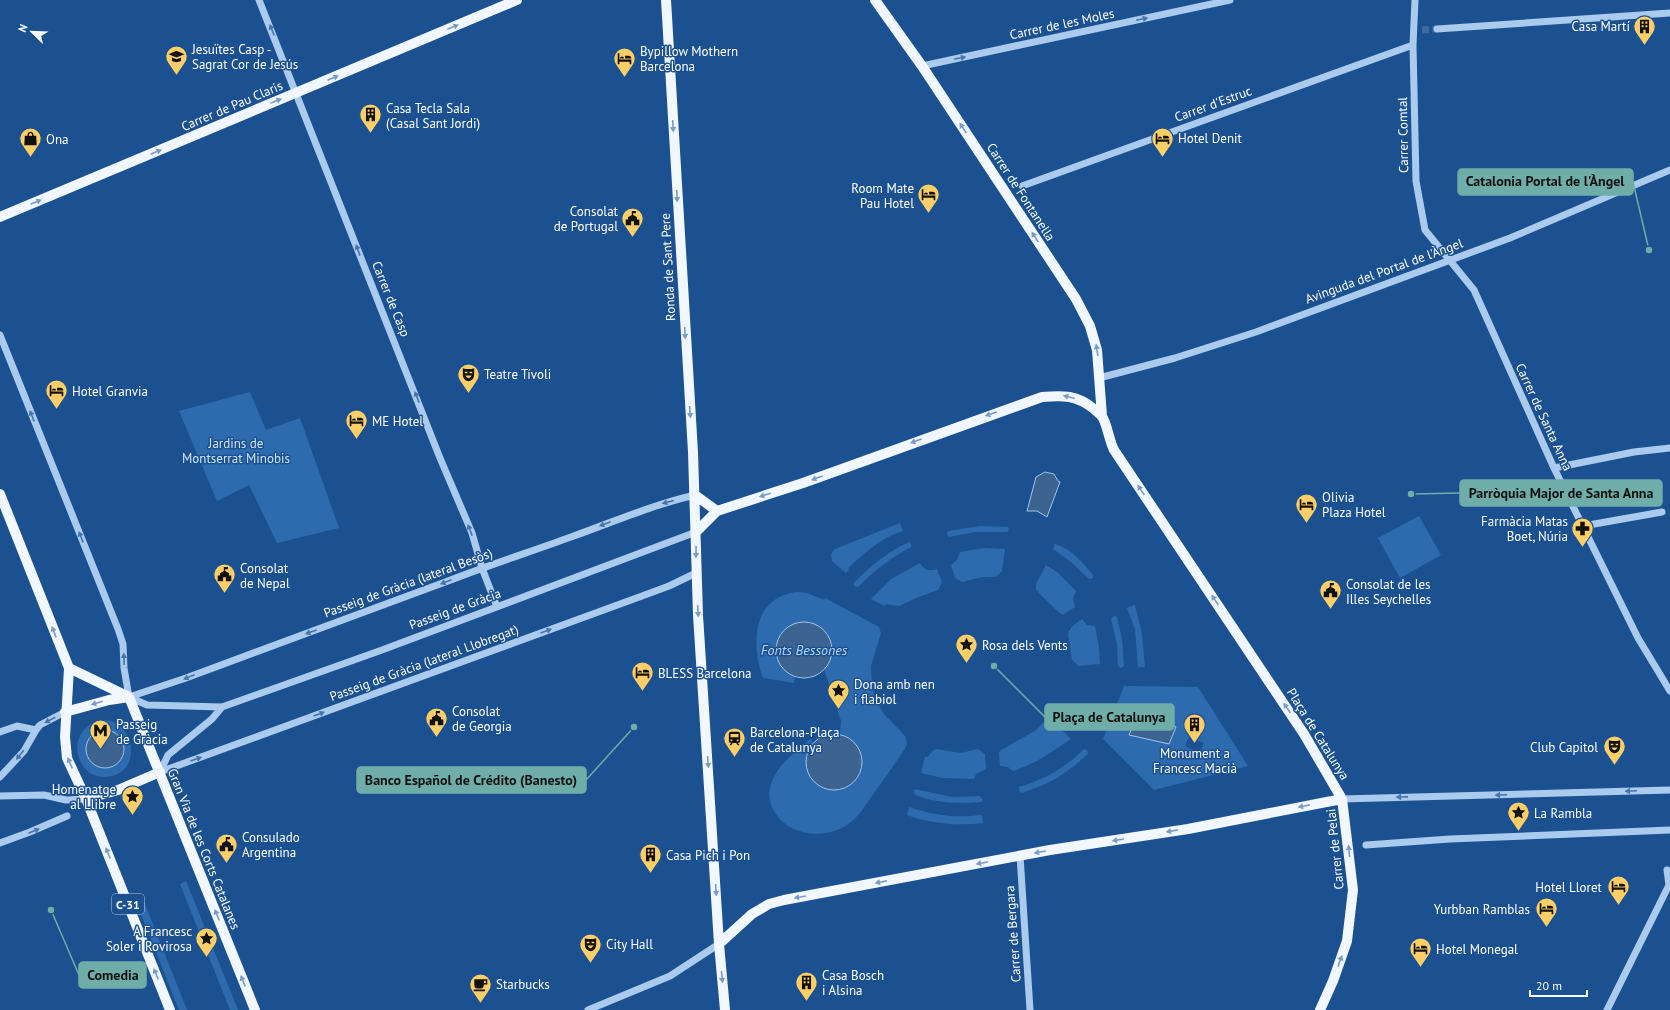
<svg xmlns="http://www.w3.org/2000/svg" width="1670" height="1010" font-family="'PT Sans',sans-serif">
  <rect width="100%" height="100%" fill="#1b5190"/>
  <path fill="#2e6bae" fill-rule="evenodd" d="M 250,392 L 266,430 L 300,418 L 339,528 L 277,543 L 249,485 L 217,501 L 179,411 Z
    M 1419,516 L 1441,555 L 1400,578 L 1378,538 Z
    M 900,523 L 903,531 C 881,537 865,553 848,568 L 849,570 L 846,573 L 832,561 L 831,554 L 835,549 Z
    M 980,526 L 1008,527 L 1009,530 L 1007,532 L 975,532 L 949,537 L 947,534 L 948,531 Z
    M 909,542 L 911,544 L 911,547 C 890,558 874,571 858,587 L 854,586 L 854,583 C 870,566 887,552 909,542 Z
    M 1055,544 C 1070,548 1084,563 1093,575 L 1093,578 L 1089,579 L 1071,562 L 1053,549 Z
    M 985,548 L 1005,549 L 1002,572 L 1000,572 L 999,574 L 995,577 L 982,577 L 962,582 L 955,578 L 951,565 L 957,560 L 960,552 Z
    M 920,563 C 924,570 930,572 937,569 L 942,582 L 938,590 L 916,598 L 899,606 L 886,604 L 885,606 L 871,599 L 891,579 Z
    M 1046,565 L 1057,572 L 1076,591 L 1073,598 L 1075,607 L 1063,615 C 1060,614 1037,592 1036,589 L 1036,584 Z
    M 797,592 L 807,593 L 824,600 L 825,598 L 879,627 L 881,633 L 871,666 L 872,686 L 876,700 L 884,714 L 905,736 L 907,744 L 904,750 C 894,765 884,779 874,793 C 866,804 859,817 847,825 C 824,840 788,836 774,811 C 770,804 768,796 770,788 C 775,766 794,753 810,739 L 813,743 L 806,756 L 845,787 C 869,772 866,744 840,734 L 841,721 L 824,669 L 829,663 L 831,655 L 788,673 L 795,677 L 794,683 L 764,678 L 762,676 C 751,642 753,597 797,592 Z
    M 1135,605 L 1142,634 L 1145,667 L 1138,667 L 1135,629 L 1127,608 Z
    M 1114,616 L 1117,617 L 1122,639 L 1124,666 L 1121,668 L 1118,666 L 1117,644 L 1111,619 Z
    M 1082,619 L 1087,625 L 1095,626 L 1099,648 L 1100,664 L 1079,666 L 1072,660 L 1068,634 C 1070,627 1075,624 1082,619 Z
    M 1124,686 L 1198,687 L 1248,766 L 1154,790 L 1103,739 ZM 1189,737 L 1204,743 L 1200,753 L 1185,746 Z
    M 101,720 C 136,718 144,775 106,777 C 74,779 64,729 101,720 Z
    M 1046,720 L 1053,722 L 1071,739 C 1050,753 1037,763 1013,771 L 1008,767 L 1000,766 L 999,753 L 1001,750 L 1035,731 Z
    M 936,749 L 961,753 L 978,749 L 985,754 L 986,769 L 976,774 L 974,779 L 943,778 L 921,773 L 925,757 L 928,757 L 932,751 Z
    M 1084,749 L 1087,750 L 1088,754 L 1074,766 L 1057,778 L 1041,786 L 1022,793 L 1020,792 L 1019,787 C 1044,780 1065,768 1084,749 Z
    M 915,789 L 952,797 L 980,796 L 983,800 L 981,802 C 959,804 936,803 915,795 L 914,792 Z
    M 909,807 C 937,816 954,818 982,815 L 983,823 C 958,826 931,824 907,815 Z
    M 186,881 L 238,1010 L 230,1010 L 180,884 Z
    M 143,899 L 187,1010 L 179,1010 L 136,902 Z"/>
  <path fill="#3d6491" stroke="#9dc6f0" d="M 1045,472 L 1054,474 L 1058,481 L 1060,482 L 1047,517 L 1037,511 L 1027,511 L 1036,477 Z
    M776 650a28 28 0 1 1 56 0a28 28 0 1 1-56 0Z
    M 1141,706 L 1176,727 L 1169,744 L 1129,735 Z
    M86 749a19 19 0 1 1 38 0a19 19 0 1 1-38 0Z
    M806 762a28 28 0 1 1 56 0a28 28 0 1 1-56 0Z"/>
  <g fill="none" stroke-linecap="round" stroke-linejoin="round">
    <path stroke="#3d6ba1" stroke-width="7" stroke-dasharray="7 3.5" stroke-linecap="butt" d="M 1422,30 L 1437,29"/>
    <path stroke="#aacaee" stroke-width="7" d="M 259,0 L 440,458 L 472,533 L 482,568 L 497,607
      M 1415,0 L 1413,45 L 1416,181 L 1425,230 L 1474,290 L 1554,468 L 1638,638 L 1670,691
      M 1437,29 L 1670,13
      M 922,66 L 1230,0
      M 1022,186 L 1413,45
      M 0,335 L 118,629 L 123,644 L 124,668 L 129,697
      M 1099,378 L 1175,358 L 1256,332 L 1510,238 L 1670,170
      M 1554,468 L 1634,452 L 1670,448
      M 1583,526 L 1662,512
      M 129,697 L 186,678 L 448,581 C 489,565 530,552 571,537 C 613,522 652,505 695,495
      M 129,697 L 147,705 L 222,707 L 382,650 L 696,532
      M 0,732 L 17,726 L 36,730
      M 160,772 L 642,596 L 669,586 L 696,573
      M 160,772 L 168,755 L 212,719 L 222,707
      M 0,777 L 24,751 L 36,730 L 40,725 L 65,712
      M 0,796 L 44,795 L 66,800 L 86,799
      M 1342,799 L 1670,790
      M 0,843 L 30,832 L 67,816
      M 1366,845 L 1450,839 L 1670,830
      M 1020,856 L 1030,1010
      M 588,1010 L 670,976 L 719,944
      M 1607,1010 L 1669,885 L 1667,870"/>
    <path stroke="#f1f7ff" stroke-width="10" d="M 666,0 L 693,452 L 698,615 L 719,944 L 725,1010
      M 875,0 L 922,66 L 1076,299 L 1090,326 L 1097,350 L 1102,416
      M 0,217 L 517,0
      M 0,494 L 69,668 L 65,737 L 67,758 L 86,799 L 170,1010
      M 695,495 L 717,511
      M 696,532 L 717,511 L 803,483 L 1042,397 C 1063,395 1077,395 1094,409 C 1097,412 1101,414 1103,418 C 1108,428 1109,440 1114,450 L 1304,734 L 1342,799 L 1353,890 L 1347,941 L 1333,981 L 1320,1010
      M 69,668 L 129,697 L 255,1010
      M 65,712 L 109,700 L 129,697
      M 86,799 L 118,790 L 160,772
      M 719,944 L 752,914 L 769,904 L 784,900 L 1050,850 L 1188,829 L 1342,799"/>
  </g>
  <defs><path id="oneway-solid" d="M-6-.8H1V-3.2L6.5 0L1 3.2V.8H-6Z"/></defs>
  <g fill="#4675ac">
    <use href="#oneway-solid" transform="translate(1142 19) rotate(-12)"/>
    <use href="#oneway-solid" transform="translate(272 30) rotate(-112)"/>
    <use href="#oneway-solid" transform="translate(960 58) rotate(-12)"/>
    <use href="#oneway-solid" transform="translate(358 250) rotate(-110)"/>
    <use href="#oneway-solid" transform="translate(417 397) rotate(-111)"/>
    <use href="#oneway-solid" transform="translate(32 416) rotate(-112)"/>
    <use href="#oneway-solid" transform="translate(668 502) rotate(165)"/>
    <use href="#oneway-solid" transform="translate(605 524) rotate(159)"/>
    <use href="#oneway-solid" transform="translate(470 530) rotate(-111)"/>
    <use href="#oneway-solid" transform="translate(81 537) rotate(-112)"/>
    <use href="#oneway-solid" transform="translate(446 582) rotate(159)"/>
    <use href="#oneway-solid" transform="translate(546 631) rotate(-20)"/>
    <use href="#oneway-solid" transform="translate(311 632) rotate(160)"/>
    <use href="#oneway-solid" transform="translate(124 659) rotate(-92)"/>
    <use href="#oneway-solid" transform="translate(189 677) rotate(158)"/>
    <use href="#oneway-solid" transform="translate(319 714) rotate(-20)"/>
    <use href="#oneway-solid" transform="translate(50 720) rotate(152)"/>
    <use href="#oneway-solid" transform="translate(20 755) rotate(129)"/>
    <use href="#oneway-solid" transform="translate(196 759) rotate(-19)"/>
    <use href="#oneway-solid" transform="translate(1631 791) rotate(178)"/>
    <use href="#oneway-solid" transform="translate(1501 795) rotate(178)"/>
    <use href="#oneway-solid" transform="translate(1402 797) rotate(179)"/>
    <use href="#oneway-solid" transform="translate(34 831) rotate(-23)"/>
  </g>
  <g fill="#7b9cc2">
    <use href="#oneway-solid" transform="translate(453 27) rotate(-23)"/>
    <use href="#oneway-solid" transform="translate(333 78) rotate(-23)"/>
    <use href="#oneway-solid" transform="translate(276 101) rotate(-23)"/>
    <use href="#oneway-solid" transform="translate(673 126) rotate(87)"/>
    <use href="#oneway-solid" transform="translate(963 128) rotate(-123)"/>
    <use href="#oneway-solid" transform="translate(156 152) rotate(-23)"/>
    <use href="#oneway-solid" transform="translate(677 196) rotate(87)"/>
    <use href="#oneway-solid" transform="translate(36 202) rotate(-23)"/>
    <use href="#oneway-solid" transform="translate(1035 237) rotate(-123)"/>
    <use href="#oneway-solid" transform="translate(685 333) rotate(87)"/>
    <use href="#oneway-solid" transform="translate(1097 350) rotate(-99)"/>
    <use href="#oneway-solid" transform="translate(1069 397) rotate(-165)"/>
    <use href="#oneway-solid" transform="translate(690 412) rotate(86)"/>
    <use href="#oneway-solid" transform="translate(991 414) rotate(161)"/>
    <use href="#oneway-solid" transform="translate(916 441) rotate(160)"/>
    <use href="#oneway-solid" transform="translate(817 478) rotate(160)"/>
    <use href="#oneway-solid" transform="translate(1141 490) rotate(-124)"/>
    <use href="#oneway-solid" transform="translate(765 495) rotate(163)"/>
    <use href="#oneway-solid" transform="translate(696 552) rotate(91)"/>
    <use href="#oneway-solid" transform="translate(1215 600) rotate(-124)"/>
    <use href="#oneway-solid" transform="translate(698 611) rotate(87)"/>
    <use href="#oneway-solid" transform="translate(54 632) rotate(-111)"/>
    <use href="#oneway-solid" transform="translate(97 703) rotate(164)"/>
    <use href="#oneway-solid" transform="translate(1287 708) rotate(-124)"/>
    <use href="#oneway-solid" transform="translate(708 762) rotate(86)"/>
    <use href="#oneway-solid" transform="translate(70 763) rotate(-113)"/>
    <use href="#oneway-solid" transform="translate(1304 806) rotate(169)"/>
    <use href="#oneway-solid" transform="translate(1172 831) rotate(171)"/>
    <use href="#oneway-solid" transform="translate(1118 840) rotate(171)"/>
    <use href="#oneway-solid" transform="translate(1349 851) rotate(-95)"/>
    <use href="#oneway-solid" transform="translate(1040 852) rotate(170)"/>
    <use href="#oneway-solid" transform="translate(108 853) rotate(-112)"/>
    <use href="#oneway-solid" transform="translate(982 863) rotate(169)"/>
    <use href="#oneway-solid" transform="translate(881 882) rotate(169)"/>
    <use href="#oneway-solid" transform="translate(716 890) rotate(87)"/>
    <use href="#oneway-solid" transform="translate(800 897) rotate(170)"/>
    <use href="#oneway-solid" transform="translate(217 915) rotate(-112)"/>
    <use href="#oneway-solid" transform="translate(1340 961) rotate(-70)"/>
    <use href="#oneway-solid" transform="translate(156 974) rotate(-112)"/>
    <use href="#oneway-solid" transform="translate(722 977) rotate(85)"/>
    <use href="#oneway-solid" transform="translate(243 981) rotate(-112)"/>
  </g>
  <defs>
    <symbol id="building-pin" viewBox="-11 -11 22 30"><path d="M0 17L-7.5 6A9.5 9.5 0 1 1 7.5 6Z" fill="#ffcf67" stroke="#1b5190"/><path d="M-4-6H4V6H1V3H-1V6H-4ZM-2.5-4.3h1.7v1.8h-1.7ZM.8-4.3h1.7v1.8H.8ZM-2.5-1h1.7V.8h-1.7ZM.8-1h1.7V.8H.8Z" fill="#111"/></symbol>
    <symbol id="school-pin" viewBox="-11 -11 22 30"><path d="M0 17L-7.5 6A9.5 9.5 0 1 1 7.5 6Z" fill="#ffcf67" stroke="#1b5190"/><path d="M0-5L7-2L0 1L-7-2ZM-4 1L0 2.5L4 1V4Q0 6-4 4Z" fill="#111"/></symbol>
    <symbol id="hotel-pin" viewBox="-11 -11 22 30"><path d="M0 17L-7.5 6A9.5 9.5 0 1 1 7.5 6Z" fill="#ffcf67" stroke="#1b5190"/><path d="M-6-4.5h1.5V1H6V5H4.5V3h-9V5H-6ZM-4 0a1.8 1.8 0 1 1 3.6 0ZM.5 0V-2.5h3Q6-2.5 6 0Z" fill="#111"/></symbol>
    <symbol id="shop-pin" viewBox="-11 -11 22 30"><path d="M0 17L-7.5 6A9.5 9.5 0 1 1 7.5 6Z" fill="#ffcf67" stroke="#1b5190"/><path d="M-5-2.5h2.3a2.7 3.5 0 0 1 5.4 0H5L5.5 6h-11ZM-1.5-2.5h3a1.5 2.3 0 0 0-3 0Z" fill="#111"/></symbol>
    <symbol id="civic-pin" viewBox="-11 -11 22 30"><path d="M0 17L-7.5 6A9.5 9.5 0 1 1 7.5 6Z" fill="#ffcf67" stroke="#1b5190"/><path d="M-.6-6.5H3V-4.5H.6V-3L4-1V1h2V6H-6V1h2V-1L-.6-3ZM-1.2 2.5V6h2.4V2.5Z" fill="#111"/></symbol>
    <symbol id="theatre-pin" viewBox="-11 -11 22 30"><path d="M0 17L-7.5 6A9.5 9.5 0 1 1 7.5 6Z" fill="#ffcf67" stroke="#1b5190"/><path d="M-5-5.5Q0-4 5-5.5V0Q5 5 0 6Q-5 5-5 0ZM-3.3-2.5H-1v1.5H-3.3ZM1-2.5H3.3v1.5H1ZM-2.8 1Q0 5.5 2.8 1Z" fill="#111"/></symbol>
    <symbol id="pharmacy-pin" viewBox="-11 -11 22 30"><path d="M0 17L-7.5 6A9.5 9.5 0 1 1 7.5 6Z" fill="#ffcf67" stroke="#1b5190"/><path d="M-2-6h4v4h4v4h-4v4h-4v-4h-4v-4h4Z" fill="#111"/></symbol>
    <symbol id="sight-pin" viewBox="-11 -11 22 30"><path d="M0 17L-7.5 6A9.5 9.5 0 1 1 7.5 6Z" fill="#ffcf67" stroke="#1b5190"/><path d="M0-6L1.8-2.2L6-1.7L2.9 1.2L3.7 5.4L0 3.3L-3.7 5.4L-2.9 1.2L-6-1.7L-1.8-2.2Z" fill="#111"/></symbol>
    <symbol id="metro-pin" viewBox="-11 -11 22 30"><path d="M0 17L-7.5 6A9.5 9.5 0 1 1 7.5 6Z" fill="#ffcf67" stroke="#1b5190"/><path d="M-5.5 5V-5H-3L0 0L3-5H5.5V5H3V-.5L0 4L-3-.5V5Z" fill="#111"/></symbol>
    <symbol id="station-pin" viewBox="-11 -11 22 30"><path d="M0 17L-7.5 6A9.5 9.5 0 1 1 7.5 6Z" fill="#ffcf67" stroke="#1b5190"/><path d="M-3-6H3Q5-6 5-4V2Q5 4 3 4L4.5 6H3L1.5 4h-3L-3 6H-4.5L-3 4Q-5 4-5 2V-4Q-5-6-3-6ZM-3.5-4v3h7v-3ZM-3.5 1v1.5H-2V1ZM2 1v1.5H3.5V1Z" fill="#111"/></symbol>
    <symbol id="cafe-pin" viewBox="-11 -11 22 30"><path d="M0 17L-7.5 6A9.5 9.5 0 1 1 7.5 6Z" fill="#ffcf67" stroke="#1b5190"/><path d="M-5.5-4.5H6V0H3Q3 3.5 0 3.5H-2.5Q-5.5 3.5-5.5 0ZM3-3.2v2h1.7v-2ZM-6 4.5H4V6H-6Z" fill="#111"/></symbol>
  </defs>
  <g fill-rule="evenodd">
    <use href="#building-pin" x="1632" y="14" width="25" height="34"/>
    <use href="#school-pin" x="164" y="44" width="25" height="34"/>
    <use href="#hotel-pin" x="612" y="46" width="25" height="34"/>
    <use href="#building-pin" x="358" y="102" width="25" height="34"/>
    <use href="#hotel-pin" x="1150" y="126" width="25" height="34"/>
    <use href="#shop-pin" x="18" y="126" width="25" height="34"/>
    <use href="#hotel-pin" x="916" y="182" width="25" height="34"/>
    <use href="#civic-pin" x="620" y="206" width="25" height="34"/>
    <use href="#theatre-pin" x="456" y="362" width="25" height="34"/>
    <use href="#hotel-pin" x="44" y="378" width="25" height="34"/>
    <use href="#hotel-pin" x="344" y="408" width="25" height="34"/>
    <use href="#hotel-pin" x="1294" y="492" width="25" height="34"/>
    <use href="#pharmacy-pin" x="1570" y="516" width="25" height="34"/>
    <use href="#civic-pin" x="212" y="562" width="25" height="34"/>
    <use href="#civic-pin" x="1318" y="578" width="25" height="34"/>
    <use href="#sight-pin" x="954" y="632" width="25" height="34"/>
    <use href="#hotel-pin" x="630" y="660" width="25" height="34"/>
    <use href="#sight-pin" x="826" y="678" width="25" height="34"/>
    <use href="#civic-pin" x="424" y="706" width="25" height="34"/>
    <use href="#building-pin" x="1182" y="712" width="25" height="34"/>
    <use href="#metro-pin" x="88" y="718" width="25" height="34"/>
    <use href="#station-pin" x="722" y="726" width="25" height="34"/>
    <use href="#theatre-pin" x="1602" y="734" width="25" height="34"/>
    <use href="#sight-pin" x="120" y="784" width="25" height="34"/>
    <use href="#sight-pin" x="1506" y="800" width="25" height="34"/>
    <use href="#civic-pin" x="214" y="832" width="25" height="34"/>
    <use href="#building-pin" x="638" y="842" width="25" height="34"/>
    <use href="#hotel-pin" x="1606" y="874" width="25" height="34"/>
    <use href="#hotel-pin" x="1534" y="896" width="25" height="34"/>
    <use href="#sight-pin" x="194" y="926" width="25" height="34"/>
    <use href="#theatre-pin" x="578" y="932" width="25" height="34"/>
    <use href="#hotel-pin" x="1408" y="936" width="25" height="34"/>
    <use href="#building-pin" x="794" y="970" width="25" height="34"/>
    <use href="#cafe-pin" x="468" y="972" width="25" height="34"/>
  </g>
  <g text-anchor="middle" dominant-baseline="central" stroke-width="3" stroke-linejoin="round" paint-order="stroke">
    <rect fill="#1b5190" stroke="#bbcbde" stroke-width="1" x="112" y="894" width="32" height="20" rx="3"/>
    <g font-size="12" font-weight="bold" fill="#fff">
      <text x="128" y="904">C-31</text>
    </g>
    <g font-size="13" fill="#fff" stroke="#1b5190">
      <text transform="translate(1062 24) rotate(-12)">Carrer de les Moles</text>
      <text transform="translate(1213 104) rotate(-20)">Carrer d'Estruc</text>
      <text transform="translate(232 106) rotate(-23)">Carrer de Pau Claris</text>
      <text transform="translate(1403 135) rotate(-91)">Carrer Comtal</text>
      <text transform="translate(1021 192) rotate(57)">Carrer de Fontanella</text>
      <text transform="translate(668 267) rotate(-93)">Ronda de Sant Pere</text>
      <text transform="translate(1384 271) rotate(-20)">Avinguda del Portal de l'Àngel</text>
      <text transform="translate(391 299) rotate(68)">Carrer de Casp</text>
      <text transform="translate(1544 417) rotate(65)">Carrer de Santa Anna</text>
      <text transform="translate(408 583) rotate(-20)">Passeig de Gràcia (lateral Besòs)</text>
      <text transform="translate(455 609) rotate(-20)">Passeig de Gràcia</text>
      <text transform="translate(424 663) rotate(-20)">Passeig de Gràcia (lateral Llobregat)</text>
      <text transform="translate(1318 734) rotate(58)">Plaça de Catalunya</text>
      <text transform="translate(204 849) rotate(68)">Gran Via de les Corts Catalanes</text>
      <text transform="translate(1335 849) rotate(-96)">Carrer de Pelai</text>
      <text transform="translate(1013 934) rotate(-94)">Carrer de Bergara</text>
    </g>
    <g font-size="13" fill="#fff" stroke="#1b5190" text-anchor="start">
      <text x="1630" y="26" text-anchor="end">Casa Martí</text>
      <text x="192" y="49">Jesuïtes Casp -<tspan x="192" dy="15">Sagrat Cor de Jesús</tspan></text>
      <text x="640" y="51">Bypillow Mothern<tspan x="640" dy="15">Barcelona</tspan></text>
      <text x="386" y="108">Casa Tecla Sala<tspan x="386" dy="15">(Casal Sant Jordi)</tspan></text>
      <text x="1178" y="138">Hotel Denit</text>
      <text x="46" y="139">Ona</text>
      <text x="914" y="188" text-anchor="end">Room Mate<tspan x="914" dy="15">Pau Hotel</tspan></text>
      <text x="618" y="211" text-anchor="end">Consolat<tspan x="618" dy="15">de Portugal</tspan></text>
      <text x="484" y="374">Teatre Tívoli</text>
      <text x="72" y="391">Hotel Granvia</text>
      <text x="372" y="421">ME Hotel</text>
      <text x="1322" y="497">Olivia<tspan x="1322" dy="15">Plaza Hotel</tspan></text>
      <text x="1568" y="521" text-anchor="end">Farmàcia Matas<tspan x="1568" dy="15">Boet, Núria</tspan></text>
      <text x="240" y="568">Consolat<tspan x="240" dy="15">de Nepal</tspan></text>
      <text x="1346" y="584">Consolat de les<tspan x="1346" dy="15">Illes Seychelles</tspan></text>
      <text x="982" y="645">Rosa dels Vents</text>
      <text x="658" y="673">BLESS Barcelona</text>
      <text x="854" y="684">Dona amb nen<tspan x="854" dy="15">i flabiol</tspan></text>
      <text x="452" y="711">Consolat<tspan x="452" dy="15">de Georgia</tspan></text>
      <text x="116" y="724">Passeig<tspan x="116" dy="15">de Gràcia</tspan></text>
      <text x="750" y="732">Barcelona-Plaça<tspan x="750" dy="15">de Catalunya</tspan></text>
      <text x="1598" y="747" text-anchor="end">Club Capitol</text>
      <text x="1195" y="753" text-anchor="middle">Monument a<tspan x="1195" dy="15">Francesc Macià</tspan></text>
      <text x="116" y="789" text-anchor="end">Homenatge<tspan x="116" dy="15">al Llibre</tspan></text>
      <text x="1534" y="813">La Rambla</text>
      <text x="242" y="837">Consulado<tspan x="242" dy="15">Argentina</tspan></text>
      <text x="666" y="855">Casa Pich i Pon</text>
      <text x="1602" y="887" text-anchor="end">Hotel Lloret</text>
      <text x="1530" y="909" text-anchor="end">Yurbban Ramblas</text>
      <text x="192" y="931" text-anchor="end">A Francesc<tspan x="192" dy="15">Soler i Rovirosa</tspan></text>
      <text x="606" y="944">City Hall</text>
      <text x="1436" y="949">Hotel Monegal</text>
      <text x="822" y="975">Casa Bosch<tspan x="822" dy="15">i Alsina</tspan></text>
      <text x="496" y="984">Starbucks</text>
    </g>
    <g font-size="13" fill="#d0e4fa" stroke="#1b5190">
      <text x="236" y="443">Jardins de<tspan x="236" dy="15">Montserrat Minobis</tspan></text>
    </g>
    <g font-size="14" font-style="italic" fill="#b6d4f5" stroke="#1b5190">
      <text x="804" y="650">Fonts Bessones</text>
    </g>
  </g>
  <path fill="none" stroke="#6fada8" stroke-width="1.5" d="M1649 250L1633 182M1411 494L1460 493M994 666L1045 717M634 727L586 780M51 910L79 975"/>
  <g fill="#6fada8" stroke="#1b5190" stroke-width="1.5">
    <circle cx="1649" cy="250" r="4"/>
    <circle cx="1411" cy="494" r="4"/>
    <circle cx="994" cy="666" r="4"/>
    <circle cx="634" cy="727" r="4"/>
    <circle cx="51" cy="910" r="4"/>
  </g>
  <g fill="#6fada8" stroke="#6fada8" stroke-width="1.5">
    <rect x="1458" y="169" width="175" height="26" rx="4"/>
    <rect x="1460" y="480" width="202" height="26" rx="4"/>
    <rect x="1045" y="704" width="129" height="26" rx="4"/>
    <rect x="357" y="767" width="229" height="26" rx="4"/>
    <rect x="79" y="962" width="67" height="26" rx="4"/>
  </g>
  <g font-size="14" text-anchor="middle" font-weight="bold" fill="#111">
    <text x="1545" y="186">Catalonia Portal de l'Àngel</text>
    <text x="1561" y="498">Parròquia Major de Santa Anna</text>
    <text x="1109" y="722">Plaça de Catalunya</text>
    <text x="471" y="785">Banco Español de Crédito (Banesto)</text>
    <text x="113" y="980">Comedia</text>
  </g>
  <g transform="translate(32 32) rotate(293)" stroke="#1b5190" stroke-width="3" paint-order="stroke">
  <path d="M0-3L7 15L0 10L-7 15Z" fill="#ffffff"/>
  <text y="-6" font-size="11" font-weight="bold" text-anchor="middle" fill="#ffffff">N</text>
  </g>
  <path d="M1530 990v6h57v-6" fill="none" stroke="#ffffff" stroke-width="2"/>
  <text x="1536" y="990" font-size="12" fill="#ffffff" stroke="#1b5190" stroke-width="3" paint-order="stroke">20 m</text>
</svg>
